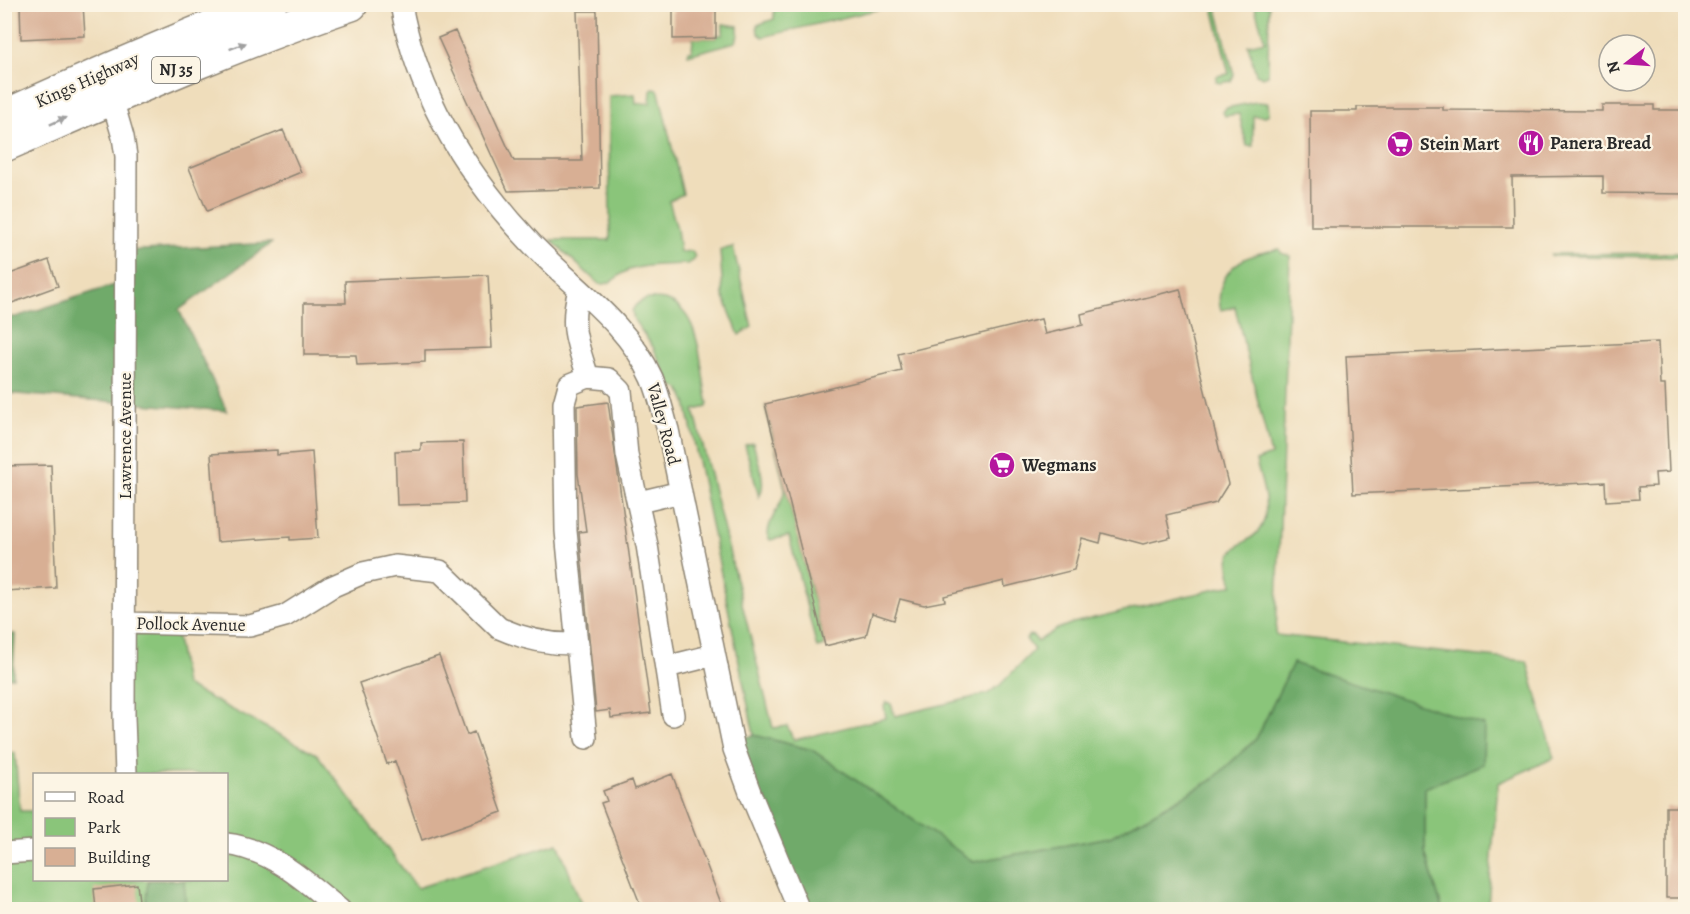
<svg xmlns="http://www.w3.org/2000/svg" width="1690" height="914" font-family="Alegreya,serif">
  <rect width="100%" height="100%" fill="#fcf5e5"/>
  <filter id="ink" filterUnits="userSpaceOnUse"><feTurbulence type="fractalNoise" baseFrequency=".0167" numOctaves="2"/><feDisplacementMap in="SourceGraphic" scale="12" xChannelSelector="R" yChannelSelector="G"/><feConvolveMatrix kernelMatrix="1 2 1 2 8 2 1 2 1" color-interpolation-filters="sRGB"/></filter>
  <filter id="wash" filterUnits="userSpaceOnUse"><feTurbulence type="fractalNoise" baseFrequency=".008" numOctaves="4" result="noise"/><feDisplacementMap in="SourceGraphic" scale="24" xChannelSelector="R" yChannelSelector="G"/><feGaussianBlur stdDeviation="1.35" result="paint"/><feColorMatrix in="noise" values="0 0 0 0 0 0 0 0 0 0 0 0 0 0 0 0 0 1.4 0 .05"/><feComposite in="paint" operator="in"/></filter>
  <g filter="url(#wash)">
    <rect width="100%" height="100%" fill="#efddbb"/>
    <path fill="#8ac57a" stroke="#5a7852" stroke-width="1.5" d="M 774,5 L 774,4 L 896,5 L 763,37 L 758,33 L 757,25 L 774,19 Z
      M 1197,5 L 1216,5 L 1234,75 L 1231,81 L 1220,83 L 1216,82 L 1217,76 L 1229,74 L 1213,7 L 1200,9 Z
      M 1254,5 L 1269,5 L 1269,7 L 1268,75 L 1263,77 L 1256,74 L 1248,45 L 1265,41 Z
      M 723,24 L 738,26 L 738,35 L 736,42 L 688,55 L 688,51 L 692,51 L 693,38 L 716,38 L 716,35 L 723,35 Z
      M 653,89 L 658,90 L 659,92 L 683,194 L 669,201 L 677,229 L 680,252 L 692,251 L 695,257 L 694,260 L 688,264 C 669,265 646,264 629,270 C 618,274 611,286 599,284 L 551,240 L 610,240 L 609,96 L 635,94 L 636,104 L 650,103 L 651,91 Z
      M 1256,102 L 1268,103 L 1269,114 L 1265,116 L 1253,116 L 1253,146 L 1247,146 L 1239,114 L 1225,116 L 1223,112 L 1226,108 Z
      M 733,247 L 752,327 L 739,335 L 723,295 L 720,250 Z
      M 1280,249 L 1281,253 L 1290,256 L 1276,635 L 1527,661 L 1554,758 L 1498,783 L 1488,905 L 1489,909 L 1442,909 L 1425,852 L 1425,787 L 1483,764 L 1294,663 L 1256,739 L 1211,781 L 1110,837 L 974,862 L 812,750 L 754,735 L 686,402 L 680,389 L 671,385 L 653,347 L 634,320 L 632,311 C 636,302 645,298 655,299 C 704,299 699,371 708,403 L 707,407 L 694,410 L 773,728 L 787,726 L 794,740 L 886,718 L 884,706 L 887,702 L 891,704 L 895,716 L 987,694 L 1000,685 L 1034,650 L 1026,639 L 1029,635 L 1033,636 L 1038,641 L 1057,629 L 1073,623 L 1233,585 C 1231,576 1227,565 1230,557 C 1235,540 1260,543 1265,516 C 1268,498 1260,478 1256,461 L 1271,455 L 1235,307 L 1221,310 C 1218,302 1219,295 1221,287 C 1230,259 1255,253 1280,249 Z
      M 1685,253 L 1685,257 L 1551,256 L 1551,254 Z
      M 765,405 L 825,646 L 817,648 L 789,536 L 770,540 L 768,537 C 767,519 782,507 785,489 Z
      M 753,443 C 757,458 768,483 759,497 L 745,445 Z
      M 123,621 L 176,631 L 185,685 L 317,754 L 417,888 L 558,843 L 583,909 L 5,910 L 5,754 L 15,753 L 20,811 L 34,811 L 34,880 L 226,880 L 226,774 L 126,774 Z"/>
    <path fill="#6faa6a" stroke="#4d6a4a" stroke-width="1.5" d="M 272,243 L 179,310 L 227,411 L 5,393 L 4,317 L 16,317 L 127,281 L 125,251 Z
      M 5,634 L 15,634 L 13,677 L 5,678 Z
      M 1293,663 L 1484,725 L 1483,764 L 1425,788 L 1425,852 L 1442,909 L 800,909 L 724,712 L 747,737 L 754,735 L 812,750 L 974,862 L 1110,837 L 1211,781 L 1256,739 Z
      M 148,880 L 184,880 L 186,909 L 145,909 Z"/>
    <g id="blocks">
      <path fill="#d8af94" d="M 20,4 L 83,4 L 85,36 L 21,39 Z
        M 673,4 L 716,4 L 716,38 L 673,39 Z
        M 577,11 L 597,11 L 600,188 L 508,191 L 438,38 L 455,31 L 514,161 L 582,161 Z
        M 1602,105 L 1654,105 L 1654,110 L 1686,110 L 1686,194 L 1603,193 L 1603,176 L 1512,177 L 1513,227 L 1311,227 L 1310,111 L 1357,111 L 1357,107 L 1443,107 L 1443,110 L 1602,111 Z
        M 283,130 L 301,172 L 207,211 L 189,168 Z
        M 49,260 L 58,286 L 4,306 L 4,276 Z
        M 488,275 L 492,348 L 425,350 L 425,362 L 357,365 L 356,355 L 304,355 L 304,303 L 346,303 L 345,281 Z
        M 1180,289 L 1228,484 L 1216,503 L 1166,515 L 1171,537 L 1143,544 L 1102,533 L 1100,543 L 1082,538 L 1074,570 L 1005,587 L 1004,581 L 944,596 L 945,601 L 924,605 L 900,599 L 894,620 L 872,613 L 866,636 L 825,646 L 765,404 L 902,371 L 898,354 L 1041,319 L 1045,334 L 1083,325 L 1081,314 Z
        M 1658,342 L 1660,385 L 1665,385 L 1669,472 L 1655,473 L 1656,486 L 1638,487 L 1639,499 L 1606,501 L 1605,482 L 1353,494 L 1346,356 Z
        M 608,402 L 651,713 L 611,718 L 610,710 L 596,712 L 579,532 L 586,531 L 578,474 L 577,406 Z
        M 463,442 L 465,503 L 397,505 L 395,451 L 421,450 L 421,443 Z
        M 277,450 L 277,455 L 312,452 L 318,538 L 290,540 L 290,537 L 217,542 L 211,454 Z
        M 51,465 L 56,588 L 4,591 L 4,466 Z
        M 439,656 L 467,735 L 474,732 L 502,812 L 422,840 L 395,761 L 387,764 L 359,683 Z
        M 672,774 L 721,903 L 703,909 L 642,909 L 601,803 L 607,801 L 603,791 L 632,780 L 635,789 Z
        M 1666,807 L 1686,807 L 1686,898 L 1666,898 Z
        M 137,884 L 140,909 L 96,909 L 94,889 Z"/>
    </g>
  </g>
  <g filter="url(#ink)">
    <use href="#blocks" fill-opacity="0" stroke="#8d8473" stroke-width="1.5"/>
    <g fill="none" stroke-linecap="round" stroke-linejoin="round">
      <defs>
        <path id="minor" d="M 401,4 C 417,97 467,175 530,242 C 571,286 627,322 652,378 C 659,394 663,413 668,430 L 734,749 L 751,795 L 799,910
          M 112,99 L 123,137 L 126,156 L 124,717 L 126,774
          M 579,290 C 569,327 577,342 588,377 L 569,385 L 564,403 L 566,531 L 586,738
          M 588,377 L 609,379 L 621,391 L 627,455 L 647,545 L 673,715
          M 639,502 L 681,492
          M 125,623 L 250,626 L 285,616 L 331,587 L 363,573 L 395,566 L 440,571 L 499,628 C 524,639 550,645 578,644
          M 666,667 L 714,655
          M 226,844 C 271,849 307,882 340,910
          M 4,853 L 34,851"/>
        <path id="primary" d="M 4,117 C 92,77 180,38 270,4
          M 4,145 C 119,95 233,44 351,4"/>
      </defs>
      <use href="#minor" stroke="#8d8473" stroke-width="24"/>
      <use href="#primary" stroke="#8d8473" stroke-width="36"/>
      <use href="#minor" stroke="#fff" stroke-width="21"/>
      <use href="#primary" stroke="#fff" stroke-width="33"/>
    </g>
    <defs><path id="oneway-solid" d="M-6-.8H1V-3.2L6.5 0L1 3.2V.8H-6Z" transform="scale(1.5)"/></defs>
    <g fill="#a0a0a0">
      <use href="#oneway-solid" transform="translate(238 46) rotate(-21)"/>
      <use href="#oneway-solid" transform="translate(58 121) rotate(-24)"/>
    </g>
  </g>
  <defs>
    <symbol id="restaurant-disc" viewBox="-11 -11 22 22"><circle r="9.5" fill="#b5179e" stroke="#fcf5e5"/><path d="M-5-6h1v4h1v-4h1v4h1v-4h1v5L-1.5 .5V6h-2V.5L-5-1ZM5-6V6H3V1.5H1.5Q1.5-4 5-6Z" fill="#fff"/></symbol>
    <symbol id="supermarket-disc" viewBox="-11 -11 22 22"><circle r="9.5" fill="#b5179e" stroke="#fcf5e5"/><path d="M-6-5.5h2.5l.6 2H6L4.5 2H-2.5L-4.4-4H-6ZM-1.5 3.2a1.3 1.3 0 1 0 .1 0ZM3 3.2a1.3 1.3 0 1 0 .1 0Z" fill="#fff"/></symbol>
  </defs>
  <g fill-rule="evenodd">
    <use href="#restaurant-disc" x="1516" y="128" width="30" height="30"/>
    <use href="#supermarket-disc" x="1385" y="129" width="30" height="30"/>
    <use href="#supermarket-disc" x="987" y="450" width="30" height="30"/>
  </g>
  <g text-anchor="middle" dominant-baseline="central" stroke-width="4.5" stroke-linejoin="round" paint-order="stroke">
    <rect fill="#fcf5e5" stroke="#6a6863" stroke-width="1.5" x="152" y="57" width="48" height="26" rx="4.5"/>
    <g font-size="16" font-weight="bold" fill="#2b2b2b">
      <text x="176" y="70">NJ 35</text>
    </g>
    <g font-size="18" fill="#2b2b2b" stroke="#fcf5e5">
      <text transform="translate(87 80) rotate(-24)">Kings Highway</text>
      <text transform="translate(664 424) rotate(75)">Valley Road</text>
      <text transform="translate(125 436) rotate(-90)">Lawrence Avenue</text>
      <text transform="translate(191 624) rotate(1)">Pollock Avenue</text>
    </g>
    <g font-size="18" font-weight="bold" fill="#2b2b2b" stroke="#fcf5e5" text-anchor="start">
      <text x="1550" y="143">Panera Bread</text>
      <text x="1420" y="144">Stein Mart</text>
      <text x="1022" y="465">Wegmans</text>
    </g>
  </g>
  <rect width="1690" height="914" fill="none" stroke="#fcf5e5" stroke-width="24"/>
  <rect x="33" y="773" width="195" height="108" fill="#fcf5e5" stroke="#a8a49b" stroke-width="1.5"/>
  <rect x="45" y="792" width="30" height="9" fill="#ffffff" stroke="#a8a49b" stroke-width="1.5"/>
  <text x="87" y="803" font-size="18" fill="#2b2b2b">Road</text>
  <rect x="45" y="818" width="30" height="18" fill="#8ac57a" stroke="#a8a49b" stroke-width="1.5"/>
  <text x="87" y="833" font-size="18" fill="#2b2b2b">Park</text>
  <rect x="45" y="848" width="30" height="18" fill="#d8af94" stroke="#a8a49b" stroke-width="1.5"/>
  <text x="87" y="863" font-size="18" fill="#2b2b2b">Building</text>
  <g transform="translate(1627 63) rotate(253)"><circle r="28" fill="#fcf5e5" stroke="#a8a49b" stroke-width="1.5"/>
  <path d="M0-4.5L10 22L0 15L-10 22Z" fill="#b5179e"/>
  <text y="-9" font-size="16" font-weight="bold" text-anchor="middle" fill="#2b2b2b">N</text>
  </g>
</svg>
